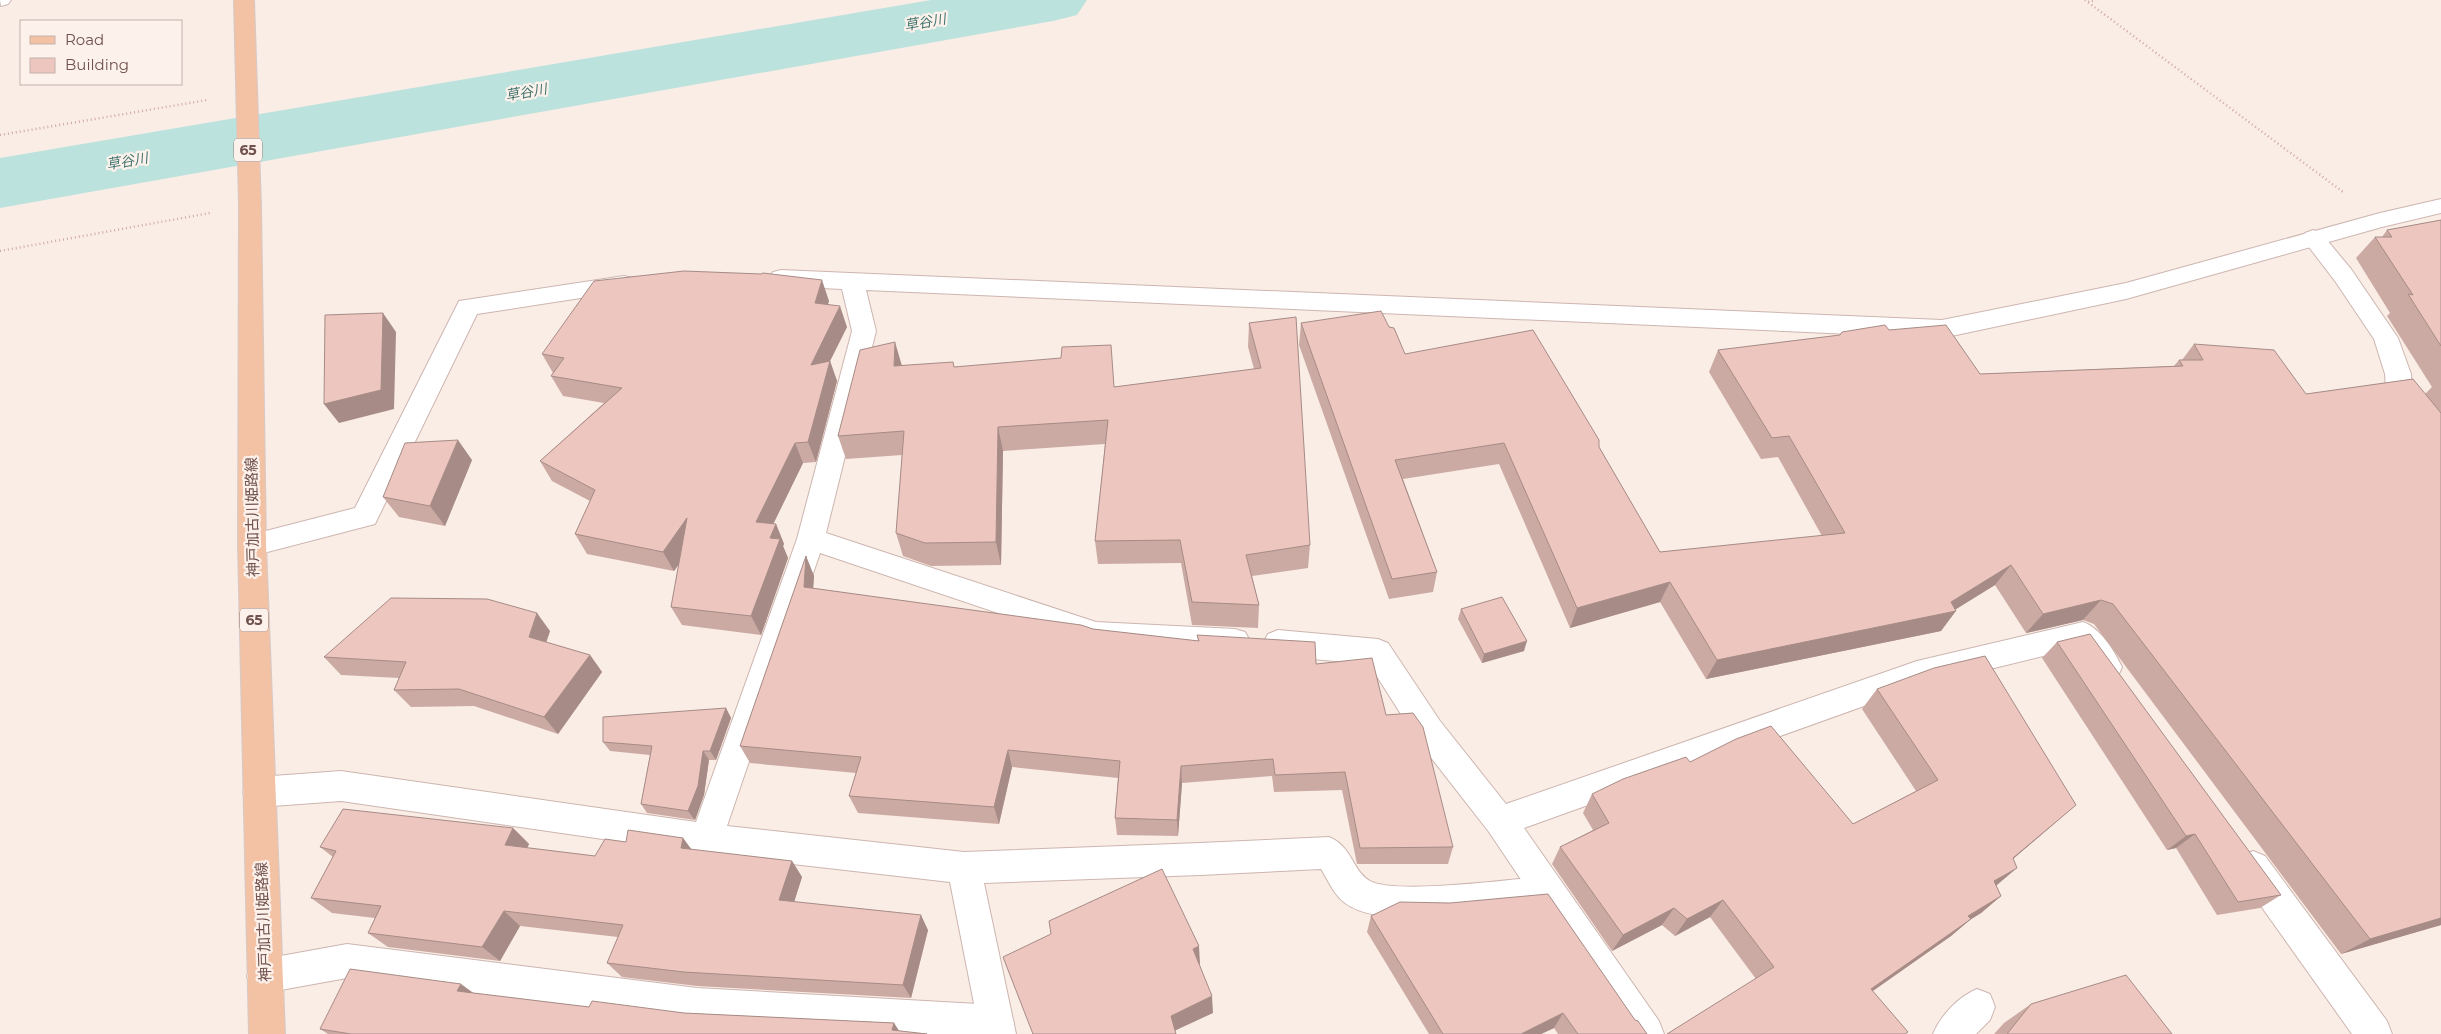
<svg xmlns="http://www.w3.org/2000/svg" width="2441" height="1034" font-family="Montserrat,'Noto Sans JP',sans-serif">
  <rect width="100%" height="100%" fill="#faede5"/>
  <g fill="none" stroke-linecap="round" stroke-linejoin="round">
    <path fill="#bce2de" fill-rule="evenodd" d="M 931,0 L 1087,0 L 1077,15 L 1053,21 L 0,208 L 0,158 Z"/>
    <defs>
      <path id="lane" d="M 2313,230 L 2321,233 L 2351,269 L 2398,338 L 2411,374 L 2412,387 L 2441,423 L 2441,451 L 2432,448 L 2390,396 L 2386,389 L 2385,374 L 2374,339 L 2335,281 L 2302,238 L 2305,233 Z
        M 1329,837 C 1353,847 1352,871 1370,881 C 1396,895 1515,879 1549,876 L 1561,881 L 1566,892 L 1561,903 L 1549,908 C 1501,913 1384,932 1345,903 C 1334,895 1328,880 1321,869 L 1200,875 L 1188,870 L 1183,859 L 1188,848 L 1200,843 Z
        M 347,944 L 697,988 L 996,1005 L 1009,1010 L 1014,1023 L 1009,1034 L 877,1034 L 697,1024 L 347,978 L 264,993 L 252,988 L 247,976 L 252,964 L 264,959 Z
        M 1977,989 L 1990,994 L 1995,1007 L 1990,1020 L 1976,1034 L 1933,1034 C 1941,1015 1958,997 1977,989 Z"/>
      <path id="street" d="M 0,0 L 11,0 L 8,4 L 1,6 Z
        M 2441,199 L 2441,213 L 2382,227 L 2126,299 L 1942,338 L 866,290 L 876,331 L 826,533 L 1096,622 L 1235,629 L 1245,632 L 1250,641 L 1245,650 L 1235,653 L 1096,646 L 820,553 L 727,826 L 964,852 L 1200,843 L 1212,848 L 1217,859 L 1212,870 L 1200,875 L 984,883 L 1016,1034 L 980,1034 L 950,882 L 706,854 L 341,801 L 259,807 L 248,802 L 243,792 L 248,782 L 259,777 L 341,771 L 696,822 L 797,539 L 852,331 L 842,289 L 781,286 L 773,284 L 769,278 L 773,272 L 781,270 L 1942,320 L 2126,283 L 2380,213 Z
        M 624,276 L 632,278 L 636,284 L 632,290 L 477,314 L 375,524 L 252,556 L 242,553 L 238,545 L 242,537 L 355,508 L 459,301 Z
        M 2083,622 C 2100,628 2114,650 2122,667 L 2118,676 C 2094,684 2088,665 2076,648 L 1917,687 L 1524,828 L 1659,1021 L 1664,1034 L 1625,1034 L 1489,832 L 1418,741 L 1369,664 L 1278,656 L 1268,652 L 1263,643 L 1268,634 L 1278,630 L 1378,639 L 1388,643 L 1440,721 L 1506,804 L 1917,661 Z
        M 2253,851 L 2265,856 L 2387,1021 L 2392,1034 L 2352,1034 L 2241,878 L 2236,867 L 2241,856 Z"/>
      <path id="primary" d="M 234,0 L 254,0 L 261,206 L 266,545 L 285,1034 L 249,1034 L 238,545 L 239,206 Z"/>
    </defs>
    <use href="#lane" stroke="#cdb5b0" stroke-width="2"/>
    <use href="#street" stroke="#cdb5b0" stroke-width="2"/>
    <use href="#primary" stroke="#d4cbca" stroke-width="2"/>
    <path stroke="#d1a9a3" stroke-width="2.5" stroke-dasharray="1 3" stroke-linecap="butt" d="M 2085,0 L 2343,192
      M 2088,2 L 2096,0
      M 0,135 L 207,100
      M 0,251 L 210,213"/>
    <use href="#lane" fill="#fff" fill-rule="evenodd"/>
    <use href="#street" fill="#fff" fill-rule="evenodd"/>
    <use href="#primary" fill="#f3c1a4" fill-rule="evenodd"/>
  </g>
  <path fill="#ccaaa4" d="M 2441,220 L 2441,925 L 2341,954 L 2094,624 L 2083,620 L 2026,633 L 1995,585 L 1955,609 L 1941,631 L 1706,679 L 1660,602 L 1570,628 L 1499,464 L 1403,479 L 1437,572 L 1433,592 L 1389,599 L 1299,345 L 1301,323 L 1389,327 L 1405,354 L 1599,447 L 1660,552 L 1822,536 L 1778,457 L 1761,459 L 1709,372 L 1718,350 L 1889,330 L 1980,374 L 2174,366 L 2179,360 L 2182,360 L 2194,344 L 2306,394 L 2425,394 L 2432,387 L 2387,316 L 2390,313 L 2356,258 L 2375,237 L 2382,237 L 2387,230 Z
    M 829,301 L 828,304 L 847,327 L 830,361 L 837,381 L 816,462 L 803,463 L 773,524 L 776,524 L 784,544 L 783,546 L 788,558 L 761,635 L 682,625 L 671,607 L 679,564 L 674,571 L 587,554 L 575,534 L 590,501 L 552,481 L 540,461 L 604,403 L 563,396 L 551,376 L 553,373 L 542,354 Z
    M 1249,323 L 1310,545 L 1308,568 L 1252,576 L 1259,605 L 1258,628 L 1192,625 L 1181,563 L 1098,564 L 1095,541 L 1105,444 L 1003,451 L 1001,565 L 931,566 L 903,556 L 896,533 L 902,455 L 846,459 L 838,436 L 902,365 L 954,367 L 1115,387 L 1254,369 L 1248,347 Z
    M 472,460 L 445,526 L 399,517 L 383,497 Z
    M 806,556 L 814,576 L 813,588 L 1093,629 L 1198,641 L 1197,635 L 1316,664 L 1386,715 L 1453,847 L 1448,864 L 1357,864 L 1342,790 L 1274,792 L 1272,776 L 1182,783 L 1178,836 L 1117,835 L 1115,818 L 1118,778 L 1012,767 L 999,824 L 858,813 L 849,796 L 856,773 L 750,763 L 740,746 Z
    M 1461,609 L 1524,651 L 1482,663 L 1458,619 Z
    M 550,631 L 546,642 L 590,655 L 602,672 L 558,734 L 474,706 L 411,707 L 394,690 L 399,678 L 341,675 L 324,657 Z
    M 2057,642 L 2281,895 L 2260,908 L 2217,915 L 2176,848 L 2167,850 L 2042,658 Z
    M 1877,689 L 2055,823 L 2013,859 L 1996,885 L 2001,896 L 1981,913 L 1971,919 L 1951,936 L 1873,991 L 1756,979 L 1710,917 L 1675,936 L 1662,925 L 1612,951 L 1552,864 L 1560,847 L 1593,830 L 1583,813 L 1592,794 L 1690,762 L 1853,824 L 1916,791 L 1862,709 Z
    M 726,708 L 731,718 L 716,760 L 709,760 L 704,795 L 695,820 L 647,813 L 641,804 L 650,755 L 610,751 L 603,742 Z
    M 513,828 L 529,844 L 527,848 L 595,856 L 626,842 L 683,838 L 691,850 L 792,861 L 802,877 L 794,902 L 928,930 L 911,998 L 697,986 L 622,977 L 607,963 L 618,937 L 520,926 L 500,961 L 388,947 L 368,933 L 375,918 L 332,913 L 311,898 L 333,857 L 320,847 Z
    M 1371,916 L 1635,1020 L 1647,1034 L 1558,1034 L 1554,1028 L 1541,1034 L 1429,1034 L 1367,932 Z
    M 474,993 L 589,1007 L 684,1013 L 894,1023 L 899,1031 L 927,1034 L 328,1034 L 320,1029 Z
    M 2031,1004 L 2172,1034 L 1994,1034 L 2004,1023 Z"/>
  <path fill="#a68b86" d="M 822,280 L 829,301 L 821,323 L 815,303 Z
    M 840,306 L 847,327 L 830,361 L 837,381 L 816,462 L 808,442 L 811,365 Z
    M 383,313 L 396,332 L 394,409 L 339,423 L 324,404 Z
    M 895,342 L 902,366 L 894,366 Z
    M 998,427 L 1003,451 L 1001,565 L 996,542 Z
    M 458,440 L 472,460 L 445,526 L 430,506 Z
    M 795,443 L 803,463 L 765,541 L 756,522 Z
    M 687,518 L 698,537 L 674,571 L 663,552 Z
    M 776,524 L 784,544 L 783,546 L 788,558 L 761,635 L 751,616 L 770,538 Z
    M 806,556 L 814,576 L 812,606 L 804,587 Z
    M 2011,565 L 1995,585 L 1950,613 L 1956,611 L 1941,631 L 1706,679 L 1717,660 L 1951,602 Z
    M 1670,582 L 1660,602 L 1570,628 L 1577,608 Z
    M 2101,600 L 2083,620 L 2026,633 L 2043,614 Z
    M 537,613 L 550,631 L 542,655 L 529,637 Z
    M 1527,641 L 1524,651 L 1482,663 L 1484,654 Z
    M 590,655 L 602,672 L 558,734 L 544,717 Z
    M 726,708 L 731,718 L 716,760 L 710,751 Z
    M 1008,750 L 1012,767 L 999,824 L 994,807 Z
    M 703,751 L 709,760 L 704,795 L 695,820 L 688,811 Z
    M 1181,766 L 1182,783 L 1178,836 L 1177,820 Z
    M 2076,805 L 2055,823 L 1993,876 L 2013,858 Z
    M 513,828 L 529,844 L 521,861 L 505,845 Z
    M 2195,834 L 2176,848 L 2167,850 L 2186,836 Z
    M 683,838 L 695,854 L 681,848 Z
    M 792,861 L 802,877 L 790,915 L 779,900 Z
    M 2017,868 L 1997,885 L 1974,898 L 1994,881 Z
    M 2001,896 L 1981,913 L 1949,933 L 1968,916 Z
    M 1723,900 L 1710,917 L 1675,936 L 1687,919 Z
    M 1674,908 L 1662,925 L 1612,951 L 1623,935 Z
    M 504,911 L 520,926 L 500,961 L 482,947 Z
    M 921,915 L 928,930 L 911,998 L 903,985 Z
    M 2441,918 L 2441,925 L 2341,954 L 2370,939 Z
    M 1971,919 L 1951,936 L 1854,1004 L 1871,989 Z
    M 1199,946 L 1200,964 L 1194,966 L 1193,949 Z
    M 461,984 L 479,997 L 457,991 Z
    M 1212,996 L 1213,1013 L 1172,1032 L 1171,1016 Z
    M 1563,1013 L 1554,1028 L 1541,1034 L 1521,1034 Z
    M 894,1023 L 901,1034 L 892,1030 Z"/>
  <path fill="#edc6bf" stroke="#a68b86" d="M 2441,220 L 2441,346 L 2408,294 L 2413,295 L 2375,237 L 2392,237 L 2387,230 Z
    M 684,271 L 761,274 L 763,273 L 822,280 L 815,303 L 840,306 L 811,365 L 830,361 L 808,442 L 795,443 L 756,522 L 776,524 L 770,538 L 780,539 L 751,616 L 671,607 L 687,518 L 663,552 L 575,534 L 595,490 L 540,461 L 622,388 L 551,376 L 564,358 L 542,354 L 594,281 Z
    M 1381,311 L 1389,327 L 1394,328 L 1405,354 L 1533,330 L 1599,440 L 1599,447 L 1660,552 L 1845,533 L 1789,436 L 1772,438 L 1718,350 L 1840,335 L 1842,332 L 1885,325 L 1889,330 L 1946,325 L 1980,374 L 2183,366 L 2179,360 L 2203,360 L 2194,344 L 2274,350 L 2306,394 L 2413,379 L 2441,413 L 2441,918 L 2370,939 L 2113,604 L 2101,600 L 2043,614 L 2011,565 L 1951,602 L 1956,611 L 1717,660 L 1670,582 L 1577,608 L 1504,443 L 1395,460 L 1437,572 L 1392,579 L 1301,323 Z
    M 383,313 L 381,390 L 324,404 L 325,315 Z
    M 1296,317 L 1310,545 L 1246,555 L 1259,605 L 1192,602 L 1180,540 L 1095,541 L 1108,420 L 998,427 L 996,542 L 925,543 L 896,533 L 904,431 L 838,436 L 860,350 L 895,342 L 894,366 L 953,362 L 954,367 L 1061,358 L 1062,347 L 1111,345 L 1114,387 L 1261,368 L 1249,323 Z
    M 458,440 L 430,506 L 383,497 L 405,443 Z
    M 806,556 L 804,587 L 1081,625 L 1093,629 L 1199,641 L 1197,635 L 1315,642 L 1316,664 L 1372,658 L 1386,715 L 1413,713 L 1423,727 L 1453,847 L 1360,848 L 1345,772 L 1275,775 L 1273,759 L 1181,766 L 1177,820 L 1115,818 L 1120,761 L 1008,750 L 994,807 L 849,796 L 861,757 L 740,746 Z
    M 1502,597 L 1527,641 L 1484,654 L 1461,609 Z
    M 391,598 L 487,599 L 537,613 L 529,637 L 590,655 L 544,717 L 459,689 L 394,690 L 406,662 L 324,657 Z
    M 2090,634 L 2281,895 L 2238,902 L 2195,834 L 2186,836 L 2057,642 Z
    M 1985,656 L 2076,805 L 2013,858 L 2017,868 L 1994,881 L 2001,896 L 1968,916 L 1971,919 L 1871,989 L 1908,1032 L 1905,1034 L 1667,1034 L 1774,967 L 1723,900 L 1687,919 L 1674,908 L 1623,935 L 1560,847 L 1609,823 L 1592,794 L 1623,779 L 1686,757 L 1690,762 L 1736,739 L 1771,726 L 1853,824 L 1938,780 L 1877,689 L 1934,668 Z
    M 726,708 L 710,751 L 703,751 L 698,786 L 688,811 L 641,804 L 652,746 L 603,742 L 603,717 Z
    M 343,809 L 513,828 L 505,845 L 595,856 L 605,839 L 626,842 L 628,830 L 683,838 L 681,848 L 792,861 L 779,900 L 921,915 L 903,985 L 684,972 L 607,963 L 623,925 L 504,911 L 482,947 L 368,933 L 381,906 L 311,898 L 336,851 L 320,847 Z
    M 1162,869 L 1199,946 L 1193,949 L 1212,996 L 1171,1016 L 1176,1034 L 1033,1034 L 1003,957 L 1051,934 L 1049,921 Z
    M 1548,894 L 1635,1020 L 1638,1021 L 1647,1034 L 1578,1034 L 1563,1013 L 1521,1034 L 1443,1034 L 1371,916 L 1400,902 L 1450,903 Z
    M 350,969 L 461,984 L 457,991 L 589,1007 L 592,1001 L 684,1013 L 894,1023 L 892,1030 L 927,1034 L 351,1034 L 320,1029 Z
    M 2126,975 L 2172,1034 L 2007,1034 L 2031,1004 Z"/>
  <g text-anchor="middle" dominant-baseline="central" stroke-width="4.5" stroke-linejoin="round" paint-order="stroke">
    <g font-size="14" font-style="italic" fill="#427570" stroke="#fdf1eb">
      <text transform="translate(925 22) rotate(-10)">草谷川</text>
      <text transform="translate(526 92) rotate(-10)">草谷川</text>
      <text transform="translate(127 161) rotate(-10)">草谷川</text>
    </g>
    <g fill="#fdf1eb" stroke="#9a817c" stroke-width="1">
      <rect x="234" y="138.5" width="28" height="23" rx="4"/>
      <rect x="240" y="608.5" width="28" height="23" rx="4"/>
    </g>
    <g font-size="14" font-weight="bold" fill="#70514d">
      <text x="248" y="150">65</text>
      <text x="254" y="620">65</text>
    </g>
    <g font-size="15" fill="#70514d" stroke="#fdf1eb">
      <text transform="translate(252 517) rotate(-91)">神戸加古川姫路線</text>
      <text transform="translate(263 922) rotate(-92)">神戸加古川姫路線</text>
    </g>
  </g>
  <rect x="20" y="20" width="162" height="65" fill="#fdf1eb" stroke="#c5b1ac"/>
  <rect x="30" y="36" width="25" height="8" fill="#f3c1a4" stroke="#c5b1ac"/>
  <text x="65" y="45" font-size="15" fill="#70514d">Road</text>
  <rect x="30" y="58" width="25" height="15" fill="#edc6bf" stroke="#c5b1ac"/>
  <text x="65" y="70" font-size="15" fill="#70514d">Building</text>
</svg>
